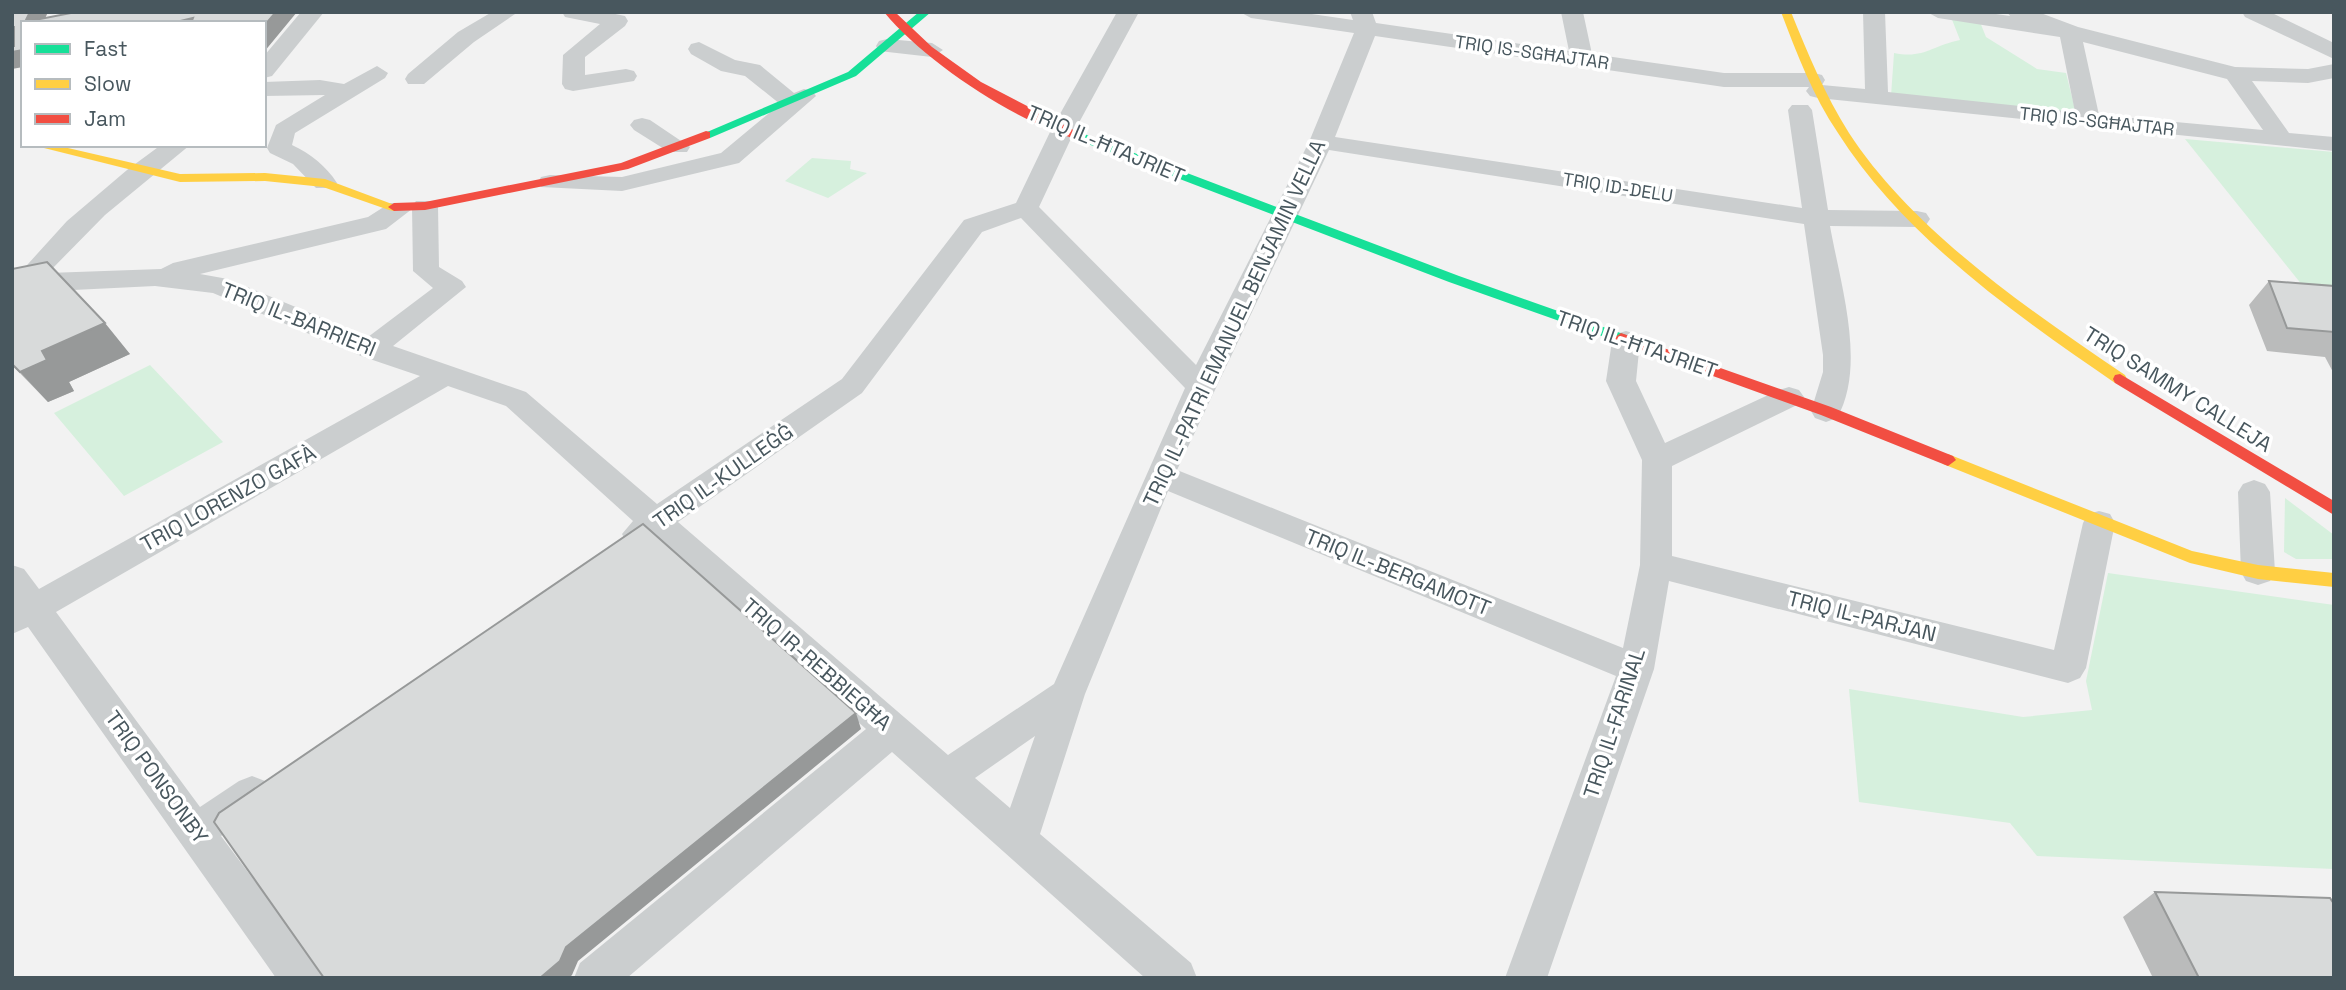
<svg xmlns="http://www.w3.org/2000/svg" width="2346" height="990" font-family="'Space Grotesk',sans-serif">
  <rect width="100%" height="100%" fill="#f2f2f2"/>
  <path fill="#d6f0dd" d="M 1951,17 L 1980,22 L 1986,37 L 2037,69 L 2066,73 L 2077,117 L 1891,96 L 1894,53 C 1924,59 1931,46 1960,40 Z
    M 2185,139 L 2334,152 L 2334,327 L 2323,311 Z
    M 812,158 L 851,161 L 850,169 L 867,173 L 828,198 L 785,181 Z
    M 150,365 L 223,442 L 124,496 L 54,413 Z
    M 2285,498 L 2334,535 L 2334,559 L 2296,559 L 2284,552 Z
    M 2108,573 L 2334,605 L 2334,869 L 2037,856 L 2010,823 L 1859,802 L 1849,689 L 2023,717 L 2092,710 L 2086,681 Z"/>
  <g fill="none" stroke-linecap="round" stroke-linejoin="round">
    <path fill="#cbcecf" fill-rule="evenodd" d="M 301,12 L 324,12 L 272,76 L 264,78 L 264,56 Z
      M 492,12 L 518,12 L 474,42 L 424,84 L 408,84 L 405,79 L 408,74 L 458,32 Z
      M 562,12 L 606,12 L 625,16 L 628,21 L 625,26 L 585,57 L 585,75 L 626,69 L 634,71 L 637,76 L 634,81 L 573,91 L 565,89 L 562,84 L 563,55 L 600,24 L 565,17 Z
      M 1117,12 L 1139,12 L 1075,130 L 1039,207 L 1196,365 L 1309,142 L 1354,33 L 1251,18 L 1240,12 L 1298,12 L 1353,20 L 1350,12 L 1372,12 L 1376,23 L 1569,51 L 1561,12 L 1583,12 L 1592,54 L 1724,73 L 1814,73 L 1822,75 L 1825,80 L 1822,85 L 1865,89 L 1863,12 L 1885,12 L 1888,92 L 2075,112 L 2060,37 L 1938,18 L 1927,12 L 1982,12 L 2010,16 L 2007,12 L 2038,12 L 2078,27 L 2235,67 L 2308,69 L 2334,64 L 2334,78 L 2308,83 L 2252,81 L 2289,133 L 2334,137 L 2334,151 L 1818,98 L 1810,96 L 1806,91 L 1809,87 L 1724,87 L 1375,36 L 1335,137 L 1802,208 L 1788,110 L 1792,105 L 1808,105 L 1812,110 L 1828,210 L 1917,211 L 1926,213 L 1930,219 L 1926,225 L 1917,227 L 1830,226 C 1840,283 1867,366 1837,418 L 1826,422 L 1815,418 L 1811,411 L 1823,372 L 1823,355 L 1804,224 L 1329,150 L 1177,470 L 1623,648 L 1640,565 L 1642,460 L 1606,381 L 1612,341 L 1616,334 L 1626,331 L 1636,334 L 1640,341 L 1636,381 L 1665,443 L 1779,390 L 1789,387 L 1799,390 L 1804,397 L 1799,404 L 1672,466 L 1672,556 L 2054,650 L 2083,523 L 2088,514 L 2099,511 L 2110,514 L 2115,523 L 2086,668 L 2080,678 L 2068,683 L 1669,581 L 1654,669 L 1547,978 L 1505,978 L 1616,676 L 1168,491 L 1085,694 L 1040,834 L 1191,963 L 1197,978 L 1145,978 L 892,752 L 627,978 L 574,978 L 580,963 L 866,729 L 654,539 L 638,547 L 627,543 L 622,534 L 633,521 L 506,406 L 448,386 L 56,612 L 200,807 L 239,781 L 252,776 L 265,781 L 271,793 L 265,805 L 221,836 L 316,963 L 322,978 L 276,978 L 28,627 L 12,634 L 12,565 L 24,569 L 39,589 L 420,376 L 361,356 L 213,293 L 155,286 L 12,293 L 12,275 L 18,275 L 67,221 L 127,170 L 161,145 L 190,145 L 105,215 L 48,273 L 161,269 L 173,263 L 368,217 L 390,203 L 408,203 L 412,209 L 386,229 L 200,274 L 228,279 L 368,337 L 433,288 L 413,271 L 412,206 L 416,201 L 434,201 L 438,206 L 439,267 L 462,281 L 466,287 L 393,346 L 526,392 L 657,504 L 842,379 L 964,220 L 1016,203 L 1051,130 ZM 2083,42 L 2227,79 L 2263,130 L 2099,115 ZM 1021,218 L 1185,388 L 1054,684 L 948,755 L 678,522 L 862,393 L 982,232 ZM 1035,736 L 1010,808 L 975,778 Z
      M 2242,12 L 2270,12 L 2334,43 L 2334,59 L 2245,17 Z
      M 887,39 L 932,43 L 943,50 L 932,57 L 879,51 L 876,46 L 879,41 Z
      M 699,42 L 735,60 L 760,65 L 794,93 L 804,89 L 812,91 L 816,96 L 739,163 L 622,191 L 541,187 L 538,182 L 541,177 L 550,175 L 622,177 L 721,153 L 780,104 L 745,76 L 721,71 L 691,54 L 688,49 L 691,44 Z
      M 377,66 L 388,73 L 385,78 L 295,133 L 292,145 C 311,154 326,166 337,183 L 334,188 L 316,188 L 293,164 L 270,153 L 267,148 L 276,125 L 325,95 L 264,96 L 264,82 L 320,80 L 344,84 Z
      M 642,118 L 650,120 L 690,147 L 687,152 L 669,152 L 634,130 L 630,125 L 634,120 Z
      M 2254,480 L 2265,484 L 2270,492 L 2275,572 L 2270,581 L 2258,585 L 2246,581 L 2241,572 L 2238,492 L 2243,484 Z"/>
    <path fill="#16e098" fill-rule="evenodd" d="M 919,12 L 931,12 L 856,76 L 710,138 L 702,138 L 700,135 L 848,72 Z
      M 1079,132 L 1459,276 L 1626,335 L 1628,338 L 1621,343 L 1616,341 L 1449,282 L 1075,139 L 1075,133 Z"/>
    <path fill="#ffcf43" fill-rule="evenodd" d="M 1781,12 L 1791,12 C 1808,54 1825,95 1849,133 C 1912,230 2030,311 2125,375 L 2127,379 L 2125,383 L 2115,383 C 2016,315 1903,236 1838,133 C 1813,96 1797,54 1781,12 Z
      M 32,145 L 55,145 L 180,174 L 265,173 L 325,179 L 400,207 L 394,211 L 389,210 L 323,187 L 265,181 L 180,182 Z
      M 1948,454 L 2192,551 L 2258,565 L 2334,573 L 2334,587 L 2258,579 L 2190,563 L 1943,464 L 1940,460 L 1943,456 Z"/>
    <path fill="#f24e42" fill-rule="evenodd" d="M 884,12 L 895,12 L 932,47 L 981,82 L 1085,136 L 1079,140 C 1016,122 925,62 884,12 Z
      M 706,131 L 710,132 L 710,138 L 628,169 L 425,210 L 394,211 L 388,207 L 394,203 L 425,202 L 621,163 Z
      M 1621,333 L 1831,407 L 1953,456 L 1956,460 L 1948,466 L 1943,464 L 1821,415 L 1616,341 L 1614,338 Z
      M 2120,374 L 2334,501 L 2334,515 L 2115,383 L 2113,379 L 2115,375 Z"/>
  </g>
  <path fill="#babbbb" d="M 12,269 L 130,354 L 69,382 L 74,391 L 48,402 L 12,365 Z
    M 2269,281 L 2334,286 L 2334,374 L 2325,357 L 2267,351 L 2249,305 Z
    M 2155,892 L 2334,978 L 2153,978 L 2123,917 Z"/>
  <path fill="#979999" d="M 30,12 L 48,12 L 43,23 L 25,22 Z
    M 276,12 L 297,12 L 264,52 L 264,26 Z
    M 193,18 L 196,23 L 172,23 Z
    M 23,50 L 23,67 L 12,69 L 12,52 Z
    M 105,323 L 130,354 L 69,382 L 74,391 L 48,402 L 20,372 L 42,351 Z
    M 856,713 L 861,729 L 578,961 L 572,975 L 569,978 L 540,978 L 566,947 Z"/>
  <path fill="#d8dada" stroke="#979999" stroke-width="2" d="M 12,12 L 30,12 L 25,22 L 76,12 L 276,12 L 264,26 L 264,23 L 191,23 L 193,18 L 172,23 L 23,23 L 23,50 L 12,52 L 12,46 L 14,46 L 14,27 L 12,27 Z
    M 47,262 L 105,323 L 42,351 L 47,360 L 20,372 L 12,364 L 12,269 Z
    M 2269,281 L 2334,286 L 2334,332 L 2287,328 Z
    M 643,524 L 856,713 L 566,947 L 560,961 L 540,978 L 324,978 L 214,822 L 219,813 Z
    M 2155,892 L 2330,898 L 2334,904 L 2334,978 L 2199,978 Z"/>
  <g text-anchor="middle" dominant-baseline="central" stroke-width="7" stroke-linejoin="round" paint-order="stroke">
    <g font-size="18" fill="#48575e" stroke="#fff">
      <text transform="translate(1532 52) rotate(8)">TRIQ IS-SGĦAJTAR</text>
      <text transform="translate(2097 121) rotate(6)">TRIQ IS-SGĦAJTAR</text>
      <text transform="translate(1618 187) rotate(9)">TRIQ ID-DELU</text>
    </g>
    <g font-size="21" fill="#48575e" stroke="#fff">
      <text transform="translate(1106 144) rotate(23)">TRIQ IL-ĦTAJRIET</text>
      <text transform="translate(299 319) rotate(22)">TRIQ IL-BARRIERI</text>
      <text transform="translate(1234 323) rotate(-65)">TRIQ IL-PATRI EMANUEL BENJAMIN VELLA</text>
      <text transform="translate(1637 344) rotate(19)">TRIQ IL-ĦTAJRIET</text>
      <text transform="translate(2178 389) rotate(32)">TRIQ SAMMY CALLEJA</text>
      <text transform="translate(723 476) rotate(-35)">TRIQ IL-KULLEĠĠ</text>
      <text transform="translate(228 498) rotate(-29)">TRIQ LORENZO GAFÀ</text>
      <text transform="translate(1398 572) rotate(22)">TRIQ IL-BERGAMOTT</text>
      <text transform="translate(1862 616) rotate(14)">TRIQ IL-PARJAN</text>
      <text transform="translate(817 664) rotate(41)">TRIQ IR-REBBIEGĦA</text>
      <text transform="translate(1614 723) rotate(-72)">TRIQ IL-FARINAL</text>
      <text transform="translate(157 777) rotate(54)">TRIQ PONSONBY</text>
    </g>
  </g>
  <rect width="2346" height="990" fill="none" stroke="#48575e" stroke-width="28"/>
  <rect x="21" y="21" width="245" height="126" fill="#ffffff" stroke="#b6bcbf" stroke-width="2"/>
  <rect x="35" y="44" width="35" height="10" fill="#16e098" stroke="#b6bcbf" stroke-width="2"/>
  <text x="84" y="56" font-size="21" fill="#48575e">Fast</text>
  <rect x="35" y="79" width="35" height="10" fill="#ffcf43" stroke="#b6bcbf" stroke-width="2"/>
  <text x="84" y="91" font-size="21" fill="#48575e">Slow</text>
  <rect x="35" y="114" width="35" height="10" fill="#f24e42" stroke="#b6bcbf" stroke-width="2"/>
  <text x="84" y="126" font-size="21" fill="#48575e">Jam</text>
</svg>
